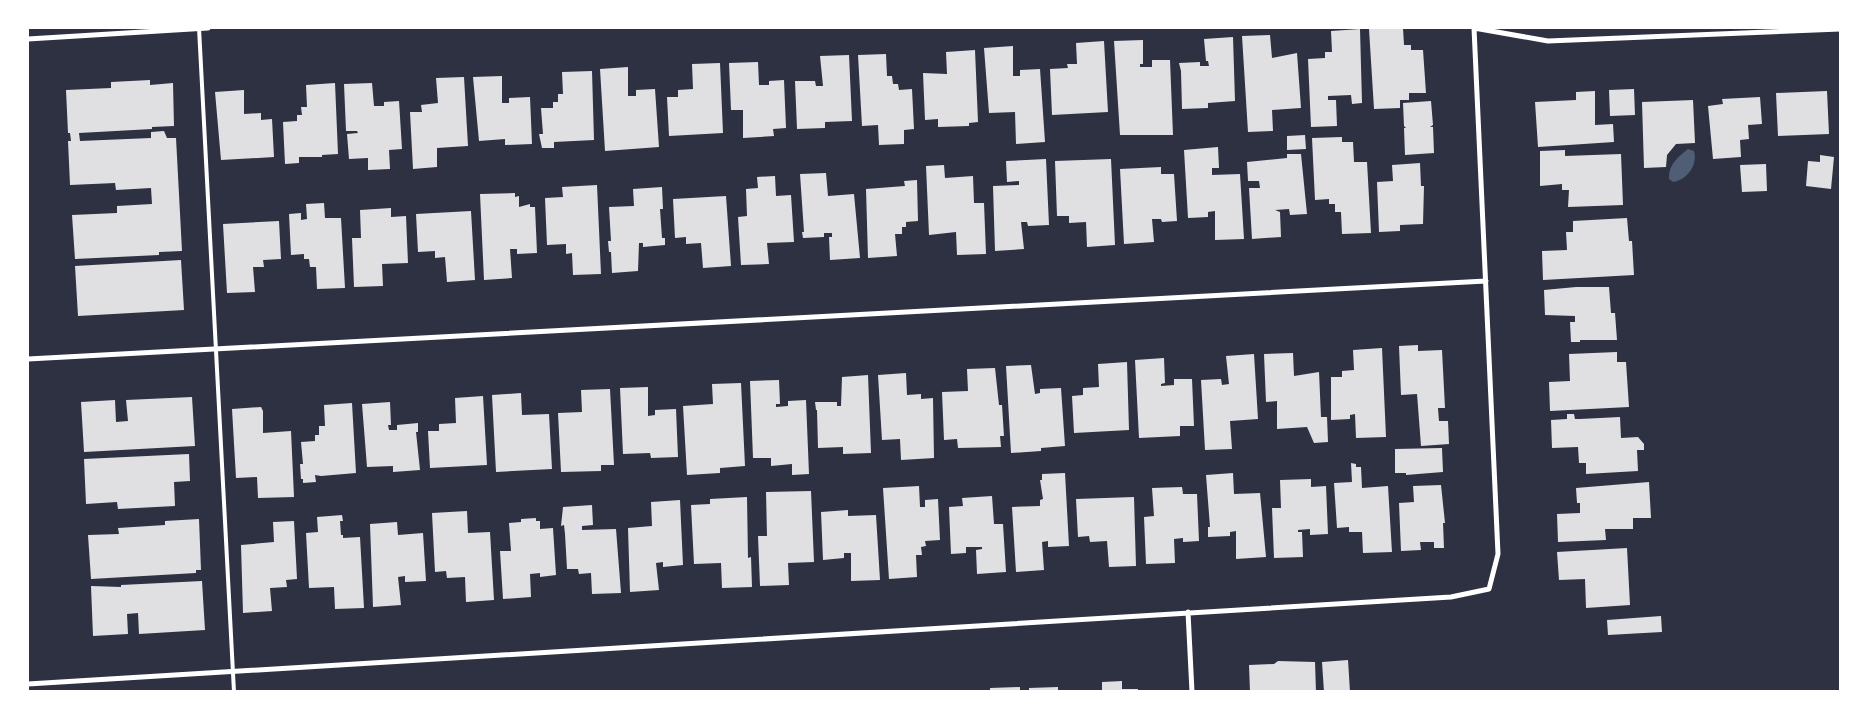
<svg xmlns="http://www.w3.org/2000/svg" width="1868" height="719" font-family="'Source Sans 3',sans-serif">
  <rect width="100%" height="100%" fill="#2d3142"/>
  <path fill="#4f5d75" d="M 1688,149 L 1694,151 C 1698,165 1687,180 1673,182 L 1669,179 C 1668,165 1678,157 1688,149 Z"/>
  <path fill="#e0e0e3" d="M 1403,28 L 1404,45 L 1411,45 L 1411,50 L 1423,50 L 1426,93 L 1409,93 L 1409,100 L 1400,100 L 1400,108 L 1374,109 L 1369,29 Z
    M 1360,29 L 1362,103 L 1352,104 L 1351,95 L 1328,96 L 1328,100 L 1336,100 L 1337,126 L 1311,127 L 1308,59 L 1325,58 L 1325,52 L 1332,52 L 1331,31 Z
    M 1270,35 L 1272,58 L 1297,53 L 1301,108 L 1272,110 L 1273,131 L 1248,132 L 1242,36 Z
    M 1233,37 L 1235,101 L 1208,103 L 1208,108 L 1182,109 L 1181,71 L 1179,63 L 1200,62 L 1200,66 L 1209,66 L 1208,61 L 1206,61 L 1204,39 Z
    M 1143,40 L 1143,64 L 1140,64 L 1140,67 L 1152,67 L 1152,60 L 1170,60 L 1173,135 L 1120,135 L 1114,41 Z
    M 1104,41 L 1108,112 L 1052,115 L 1050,69 L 1068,68 L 1067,64 L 1077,64 L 1076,43 Z
    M 1013,46 L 1013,76 L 1020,76 L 1020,70 L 1040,69 L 1045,142 L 1016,144 L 1015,112 L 989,113 L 984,48 Z
    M 975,50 L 978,122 L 969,123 L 969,126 L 938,127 L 938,119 L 925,120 L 923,73 L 947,74 L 946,52 Z
    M 886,54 L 887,76 L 892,76 L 893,84 L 898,84 L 899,90 L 912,89 L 914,129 L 904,130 L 904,144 L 879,145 L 878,125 L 862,126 L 858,55 Z
    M 849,55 L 852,121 L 825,122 L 825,128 L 797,129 L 795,81 L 815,81 L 816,86 L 823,86 L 820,56 Z
    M 758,62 L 759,85 L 769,85 L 769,81 L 784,80 L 786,128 L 773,129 L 774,136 L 743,138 L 743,110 L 731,110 L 729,63 Z
    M 720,63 L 723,133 L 669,136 L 667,97 L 678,97 L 678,90 L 693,89 L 692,64 Z
    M 628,67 L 628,96 L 636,96 L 636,90 L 655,89 L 659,147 L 605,151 L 600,69 Z
    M 592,71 L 594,140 L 554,142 L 554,148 L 542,148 L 539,134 L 543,134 L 541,108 L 553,108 L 553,102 L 558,102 L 558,94 L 563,94 L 562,72 Z
    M 502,76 L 502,103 L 509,103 L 509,98 L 530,97 L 532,144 L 505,145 L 505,139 L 479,141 L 473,77 Z
    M 464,77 L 468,146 L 437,148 L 437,167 L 413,169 L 410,112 L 422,112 L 421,105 L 438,103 L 436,78 Z
    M 150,80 L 150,85 L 173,83 L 174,126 L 152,127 L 152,129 L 79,133 L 80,141 L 151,138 L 151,132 L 164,131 L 167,138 L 176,138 L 182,251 L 159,252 L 159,255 L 75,259 L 72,215 L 117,213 L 117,206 L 152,204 L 151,188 L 116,190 L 115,183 L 70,185 L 68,141 L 71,141 L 70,133 L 68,133 L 66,90 L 111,88 L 111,82 Z
    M 335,83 L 338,154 L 322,155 L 322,157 L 299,157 L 299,163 L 285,164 L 283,122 L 297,121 L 297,115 L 302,115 L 301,107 L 307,107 L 306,85 Z
    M 372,83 L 374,106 L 384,106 L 384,102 L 399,101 L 402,149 L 389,150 L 390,169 L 368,170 L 368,158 L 349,159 L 347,134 L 358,133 L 357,131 L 346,131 L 344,84 Z
    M 1634,89 L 1635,115 L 1610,116 L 1609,90 Z
    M 244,90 L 244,114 L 261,113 L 261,120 L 272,119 L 274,157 L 221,160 L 215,92 Z
    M 1595,91 L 1595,125 L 1613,124 L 1614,142 L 1538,147 L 1535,102 L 1576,100 L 1576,92 Z
    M 1827,91 L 1829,134 L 1778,136 L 1776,93 Z
    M 1760,97 L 1762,124 L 1748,125 L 1749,139 L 1740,140 L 1741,157 L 1713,159 L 1708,106 L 1723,104 L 1722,99 Z
    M 1693,100 L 1695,143 L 1676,144 L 1667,155 L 1666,167 L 1644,168 L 1642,102 Z
    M 1431,101 L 1433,125 L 1430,127 L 1433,127 L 1434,153 L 1405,155 L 1404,128 L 1406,128 L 1404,126 L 1403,103 Z
    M 1305,135 L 1306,149 L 1287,150 L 1287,136 Z
    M 1342,137 L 1342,142 L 1353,142 L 1354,162 L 1367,162 L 1371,233 L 1342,234 L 1341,212 L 1335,212 L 1335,204 L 1329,204 L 1329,199 L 1315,200 L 1312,138 Z
    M 1218,147 L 1219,168 L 1212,168 L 1212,175 L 1240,174 L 1244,239 L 1215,240 L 1215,211 L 1208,212 L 1208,217 L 1188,218 L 1184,150 Z
    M 1565,150 L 1565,156 L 1621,154 L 1623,205 L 1568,207 L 1569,190 L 1562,190 L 1562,184 L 1540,186 L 1540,151 Z
    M 1287,154 L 1301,154 L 1307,214 L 1290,215 L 1289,209 L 1275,210 L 1280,212 L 1281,237 L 1252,239 L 1249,188 L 1260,188 L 1259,181 L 1248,181 L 1247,162 L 1287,158 Z
    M 1820,155 L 1834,157 L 1831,189 L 1806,186 L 1808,161 L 1820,162 Z
    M 1046,159 L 1049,225 L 1028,226 L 1027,222 L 1021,222 L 1024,249 L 995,251 L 993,186 L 1019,185 L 1019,181 L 1007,182 L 1006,161 Z
    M 1111,159 L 1115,245 L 1087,247 L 1086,222 L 1069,223 L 1069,216 L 1057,216 L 1055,161 Z
    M 1420,163 L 1421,186 L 1424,186 L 1423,224 L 1400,225 L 1400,231 L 1379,232 L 1377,182 L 1393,181 L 1392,165 Z
    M 1766,164 L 1767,191 L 1742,192 L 1740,165 Z
    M 944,165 L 945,178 L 973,176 L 974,203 L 984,203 L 986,254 L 957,255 L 956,232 L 929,235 L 926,166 Z
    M 1161,167 L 1161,174 L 1174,174 L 1177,221 L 1162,222 L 1161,219 L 1152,219 L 1154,242 L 1124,244 L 1120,169 Z
    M 826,173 L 828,196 L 854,194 L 860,258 L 830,260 L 829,237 L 832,237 L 832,233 L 824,233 L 824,237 L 803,238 L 802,232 L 804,232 L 800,174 Z
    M 775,176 L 776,196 L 791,195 L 794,242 L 767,243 L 769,264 L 741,265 L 738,217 L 747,216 L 746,189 L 758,188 L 757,177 Z
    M 917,180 L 918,221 L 906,222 L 906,227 L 902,227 L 902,234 L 895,234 L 897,256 L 868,258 L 866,189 L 905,186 L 904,181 Z
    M 597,185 L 601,274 L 573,275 L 572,253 L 566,254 L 566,244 L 547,245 L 545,198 L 563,197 L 562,187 Z
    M 662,187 L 663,209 L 660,209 L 662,238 L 665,238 L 665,245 L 643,247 L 643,243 L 639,243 L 638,271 L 612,273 L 611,252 L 609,252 L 608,241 L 611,241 L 609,207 L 634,206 L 633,189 Z
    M 515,193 L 515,197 L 519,196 L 519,207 L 530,204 L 530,207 L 535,207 L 537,253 L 517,254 L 517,249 L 510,249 L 512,278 L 484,280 L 480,194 Z
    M 726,196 L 731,266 L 703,268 L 701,243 L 686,244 L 686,237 L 675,238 L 673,199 Z
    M 324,203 L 325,218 L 341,218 L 345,288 L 317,289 L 316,267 L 310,267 L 309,259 L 304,259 L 304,254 L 291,255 L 289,214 L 301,213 L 301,220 L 307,219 L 306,204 Z
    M 391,208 L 391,217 L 406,216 L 408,263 L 382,264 L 383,286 L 354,287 L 352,238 L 361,238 L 360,210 Z
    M 471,211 L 475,280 L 447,282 L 445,257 L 435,258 L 435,251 L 418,252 L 416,214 Z
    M 1627,218 L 1629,241 L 1632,241 L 1634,275 L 1543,280 L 1542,251 L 1567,250 L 1566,232 L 1573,232 L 1573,221 Z
    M 279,221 L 281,259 L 263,260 L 264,267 L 253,267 L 255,292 L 227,293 L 223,224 Z
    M 181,260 L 184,310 L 78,316 L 75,266 Z
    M 1576,287 L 1609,287 L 1611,313 L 1615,313 L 1617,340 L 1580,340 L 1580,342 L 1571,342 L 1570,322 L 1575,322 L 1575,316 L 1545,315 L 1544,290 Z
    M 1418,345 L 1418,351 L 1442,350 L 1445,408 L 1438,408 L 1439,421 L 1448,421 L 1449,444 L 1421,446 L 1417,394 L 1401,395 L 1399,346 Z
    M 1382,348 L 1386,437 L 1356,438 L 1355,414 L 1350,415 L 1350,419 L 1331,420 L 1331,377 L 1342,377 L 1342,371 L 1354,370 L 1353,350 Z
    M 1617,352 L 1617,362 L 1626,362 L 1629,407 L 1550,411 L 1549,382 L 1570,381 L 1569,354 Z
    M 1293,353 L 1294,376 L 1319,372 L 1321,417 L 1327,417 L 1328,442 L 1314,443 L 1307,427 L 1277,429 L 1277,401 L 1266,402 L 1264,354 Z
    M 1254,354 L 1258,419 L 1230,421 L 1232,449 L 1205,450 L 1201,380 L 1221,379 L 1222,385 L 1229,384 L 1226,356 Z
    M 1164,358 L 1165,383 L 1161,384 L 1161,386 L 1174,385 L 1174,379 L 1192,379 L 1194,426 L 1180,426 L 1180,436 L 1139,438 L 1135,360 Z
    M 1127,362 L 1129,430 L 1074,433 L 1072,396 L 1083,395 L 1083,388 L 1099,387 L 1098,364 Z
    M 1031,365 L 1035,394 L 1040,393 L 1040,389 L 1061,388 L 1065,446 L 1041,448 L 1041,451 L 1011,453 L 1006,366 Z
    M 995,368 L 999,405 L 1002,405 L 1004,436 L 1000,436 L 1001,447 L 958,448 L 957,439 L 944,440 L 942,392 L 968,391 L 967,369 Z
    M 906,373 L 907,395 L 921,394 L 921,399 L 933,398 L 934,458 L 901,460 L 900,439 L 882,440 L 878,375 Z
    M 868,375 L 871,453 L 843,454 L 843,447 L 818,448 L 817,410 L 816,410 L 815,402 L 837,402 L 837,406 L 841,406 L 842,377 Z
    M 779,380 L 780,404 L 776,404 L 776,407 L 788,406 L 788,401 L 806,400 L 809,474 L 792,475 L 792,464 L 771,466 L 771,458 L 753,458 L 750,381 Z
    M 741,383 L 745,466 L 720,468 L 720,473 L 687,475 L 683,406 L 713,404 L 712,384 Z
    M 648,387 L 648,416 L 655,415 L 655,410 L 676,409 L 678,457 L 651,458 L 650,453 L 623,454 L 620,388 Z
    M 610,389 L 614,465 L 601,465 L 601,471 L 561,472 L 558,413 L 582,412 L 581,390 Z
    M 521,393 L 522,415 L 549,414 L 552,469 L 496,472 L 492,395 Z
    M 483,396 L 487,465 L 430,468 L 428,431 L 439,431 L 439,424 L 456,423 L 455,398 Z
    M 192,397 L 195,446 L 84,452 L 81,402 L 115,400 L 116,422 L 128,421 L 126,400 Z
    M 390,402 L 391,425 L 388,425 L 389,430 L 397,430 L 397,425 L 418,423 L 418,432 L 416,432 L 420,470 L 393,472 L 393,466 L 367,467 L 362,404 Z
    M 352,403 L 356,473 L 321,476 L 315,475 L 316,482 L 303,483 L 303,479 L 301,479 L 300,464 L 303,464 L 301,442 L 315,441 L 315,435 L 319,435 L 319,426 L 325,426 L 324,405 Z
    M 261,407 L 263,411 L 263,433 L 291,431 L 294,497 L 258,498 L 257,477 L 236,478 L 232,409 Z
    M 1567,414 L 1574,414 L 1575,419 L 1580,419 L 1620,417 L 1621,438 L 1638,437 L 1644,444 L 1644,450 L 1637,450 L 1638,471 L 1586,474 L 1586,463 L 1579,463 L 1578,447 L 1552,448 L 1551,420 L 1567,419 Z
    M 1442,448 L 1443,472 L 1406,475 L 1406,473 L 1395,473 L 1395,449 Z
    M 189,454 L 190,481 L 174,482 L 175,506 L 118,509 L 117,502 L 86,504 L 84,459 Z
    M 1351,463 L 1356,464 L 1356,467 L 1361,467 L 1362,488 L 1388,486 L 1392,552 L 1363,553 L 1362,532 L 1349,532 L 1349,527 L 1337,528 L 1334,483 L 1352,482 Z
    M 1065,473 L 1069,546 L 1048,547 L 1048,541 L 1042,542 L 1044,570 L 1016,572 L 1012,507 L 1040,506 L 1040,500 L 1043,499 L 1040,480 L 1042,480 L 1042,474 Z
    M 1233,473 L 1234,494 L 1260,493 L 1266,557 L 1236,559 L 1236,531 L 1230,532 L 1230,536 L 1208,537 L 1208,527 L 1210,527 L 1206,475 Z
    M 1311,479 L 1311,487 L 1326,486 L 1328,534 L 1310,535 L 1310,529 L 1298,530 L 1298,532 L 1302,532 L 1303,557 L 1274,558 L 1272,508 L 1281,508 L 1280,480 Z
    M 1649,482 L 1651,518 L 1633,518 L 1633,529 L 1605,529 L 1606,540 L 1558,542 L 1557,514 L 1580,513 L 1580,503 L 1577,503 L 1576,488 Z
    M 1441,485 L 1445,523 L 1443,523 L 1444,548 L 1434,548 L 1434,542 L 1420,542 L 1421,550 L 1401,551 L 1399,503 L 1414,502 L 1413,486 Z
    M 919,486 L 920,507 L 925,507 L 925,500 L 938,499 L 940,540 L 925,541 L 926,546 L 921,547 L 922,555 L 916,555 L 917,577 L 889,579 L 883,488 Z
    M 1182,487 L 1183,494 L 1197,494 L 1199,541 L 1183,542 L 1183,538 L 1174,539 L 1175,563 L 1146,564 L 1144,517 L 1154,516 L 1152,488 Z
    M 811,491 L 814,562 L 788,563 L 789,585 L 760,586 L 758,536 L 767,536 L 766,492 Z
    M 992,496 L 994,524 L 1003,524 L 1006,572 L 977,574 L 976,550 L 982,549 L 982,547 L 966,547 L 966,553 L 951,554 L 949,507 L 963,506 L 962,498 Z
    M 747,497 L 748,558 L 751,557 L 752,587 L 722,588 L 721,563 L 694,564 L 691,505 L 710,504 L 710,499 Z
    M 1134,497 L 1136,566 L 1109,567 L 1107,541 L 1090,542 L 1089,536 L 1078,537 L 1076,499 Z
    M 680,500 L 683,565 L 663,567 L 663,562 L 656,563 L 659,590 L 630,592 L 628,528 L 652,526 L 651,502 Z
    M 592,505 L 593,525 L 582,526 L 582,530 L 616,529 L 621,593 L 592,594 L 591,573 L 579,574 L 578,569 L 567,569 L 565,534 L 564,525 L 561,526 L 563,507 Z
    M 848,510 L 848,516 L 876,515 L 880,580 L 851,581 L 851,553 L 844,553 L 844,558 L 823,560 L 821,512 Z
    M 467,511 L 468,533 L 490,532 L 494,600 L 466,602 L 465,577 L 447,578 L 446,571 L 435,572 L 432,513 Z
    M 342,515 L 343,521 L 340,521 L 341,535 L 343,535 L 343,538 L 360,537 L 364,608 L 335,609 L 334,587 L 309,588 L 306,533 L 318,532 L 317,517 Z
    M 536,518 L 536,521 L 540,521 L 540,529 L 553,528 L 556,575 L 540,577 L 540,573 L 530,574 L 531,597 L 503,599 L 500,551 L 511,551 L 509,523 L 521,522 L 521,519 Z
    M 199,519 L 201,570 L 196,570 L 196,573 L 91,579 L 88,535 L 119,534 L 118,528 L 165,525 L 165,521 Z
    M 294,521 L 297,579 L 286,580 L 287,587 L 270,588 L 272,611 L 243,613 L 241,545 L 274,542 L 273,522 Z
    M 397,522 L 398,535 L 423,533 L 426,581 L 405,582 L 405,576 L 398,577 L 401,605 L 373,607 L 370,524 Z
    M 1627,548 L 1630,605 L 1586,608 L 1585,579 L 1559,580 L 1557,552 Z
    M 202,581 L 205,630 L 139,634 L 138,613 L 127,614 L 128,634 L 93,636 L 91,586 L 121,587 L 121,585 Z
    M 1661,616 L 1662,632 L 1608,635 L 1607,620 Z
    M 1348,660 L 1350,692 L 1324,692 L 1322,662 Z
    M 1278,661 L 1315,662 L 1316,692 L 1250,692 L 1249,665 L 1274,664 Z
    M 1122,681 L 1122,689 L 1138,689 L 1138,692 L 1102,692 L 1102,682 Z
    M 1020,687 L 1020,692 L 990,692 L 990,688 Z
    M 1058,687 L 1058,692 L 1029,692 L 1029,688 Z"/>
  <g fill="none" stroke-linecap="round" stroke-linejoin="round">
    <path stroke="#fff" stroke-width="4" d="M 199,28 L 234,692"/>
    <path stroke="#fff" stroke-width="5" d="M 1474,28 L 1548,41 L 1840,29
      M 28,39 L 208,28
      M 28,359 L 1486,281
      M 1188,612 L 1192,692
      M 28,684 L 1451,597 L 1489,589 L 1498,554 L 1474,28"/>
  </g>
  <rect width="1868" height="719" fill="none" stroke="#ffffff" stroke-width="58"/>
</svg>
